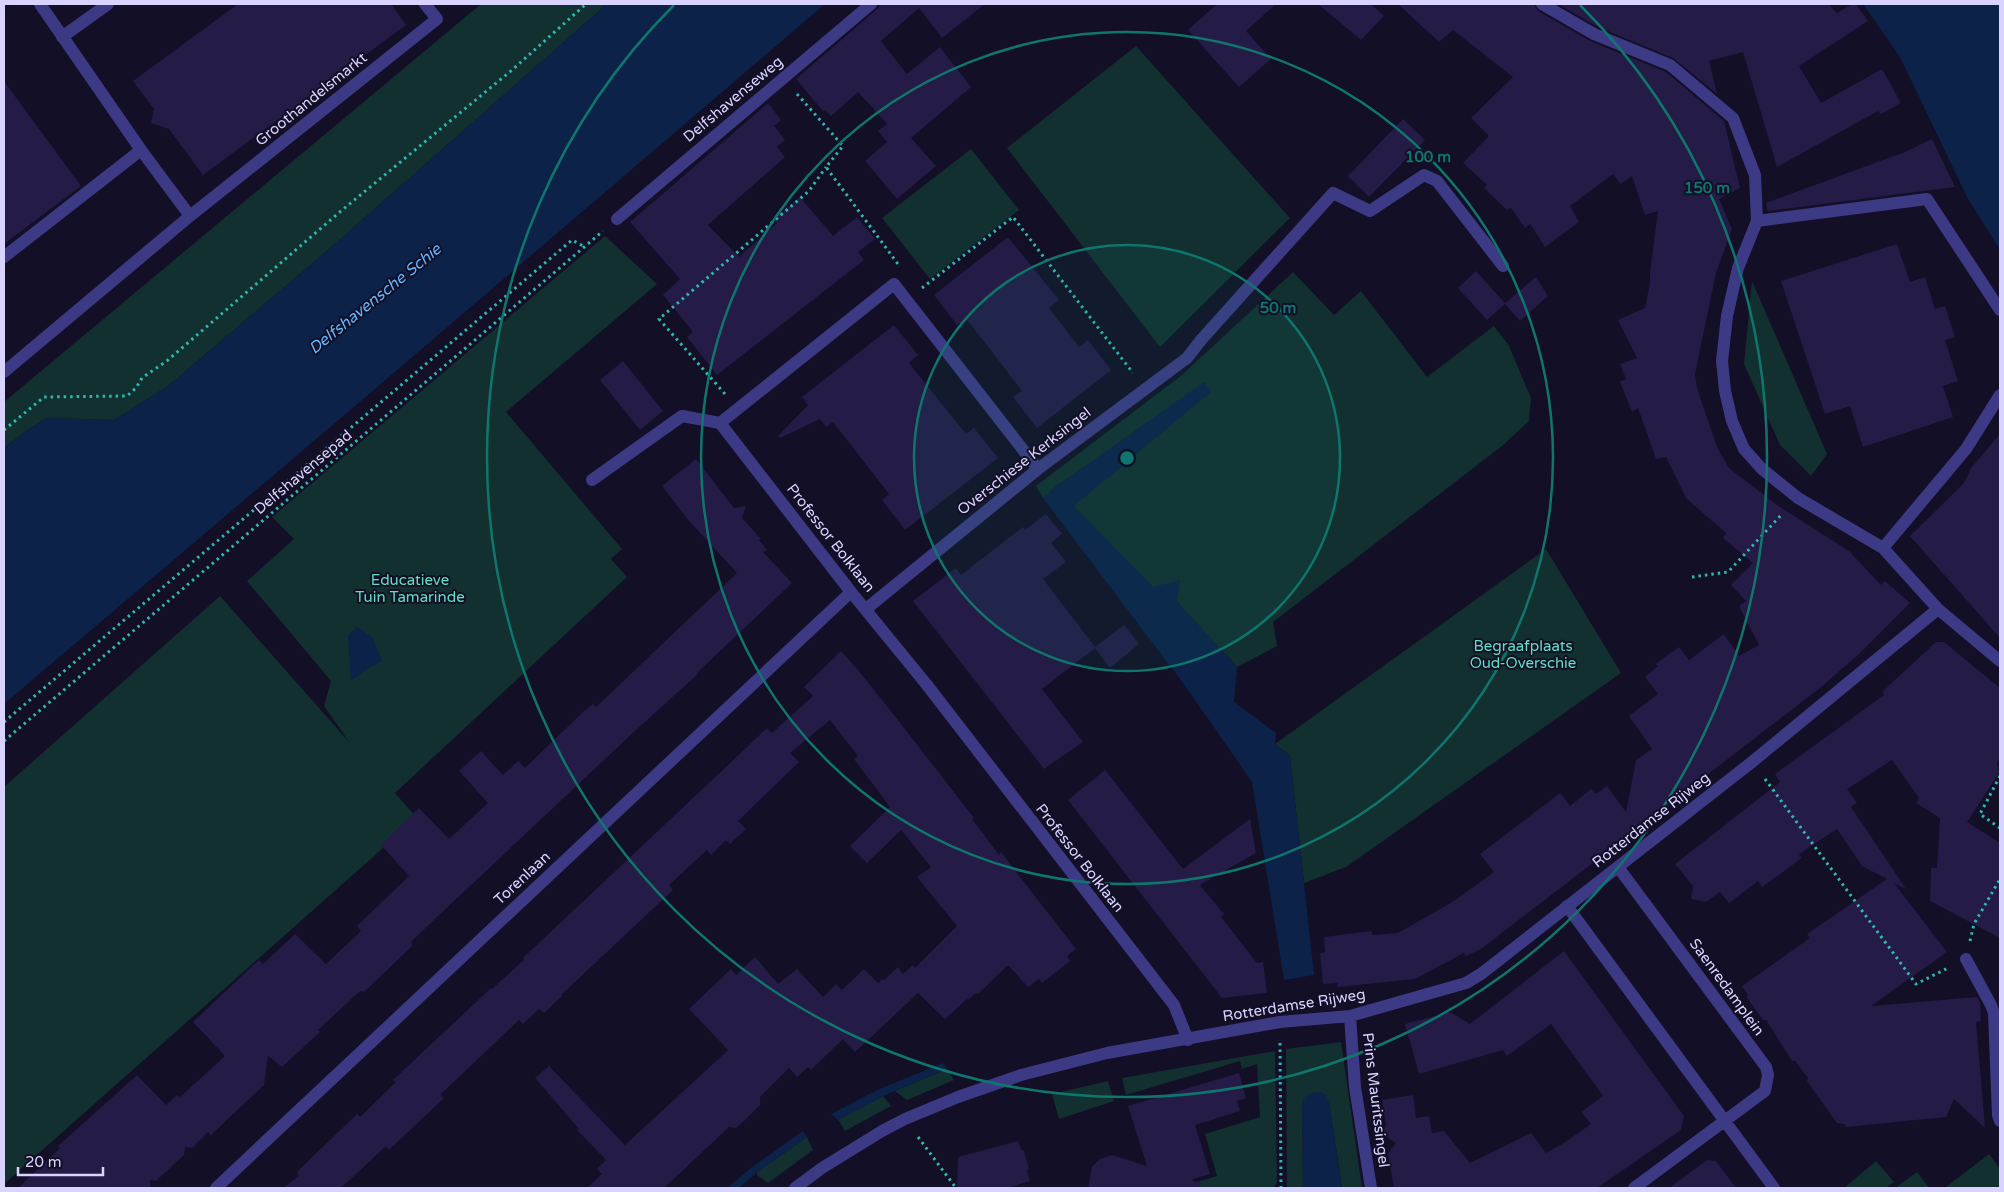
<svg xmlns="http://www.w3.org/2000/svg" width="2004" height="1192" font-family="'Varela Round',sans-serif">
  <rect width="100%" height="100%" fill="#130f26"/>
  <path fill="#12302f" d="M 481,4 L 607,4 L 328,250 L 168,386 L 114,420 L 47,418 L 30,428 L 4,448 L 4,402 Z
    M 1136,46 L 1290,218 L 1160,347 L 1007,148 Z
    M 971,149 L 1019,210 L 930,279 L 882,218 Z
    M 605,236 L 657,284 L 506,412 L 622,549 L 611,559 L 627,577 L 395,793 L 417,818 L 4,1184 L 4,787 L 220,596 L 350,743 L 324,706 L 331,681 L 247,581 L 294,539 L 272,517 Z
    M 1293,272 L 1334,315 L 1361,291 L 1427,377 L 1494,326 L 1509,346 L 1531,398 L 1529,421 L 1502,446 L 1273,622 L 1277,646 L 1237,667 L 1177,602 L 1153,587 L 1073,506 L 1210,392 L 1204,383 L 1054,488 L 1043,498 L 1036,486 L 1182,375 Z
    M 1752,281 L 1827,454 L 1811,476 L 1780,445 L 1744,364 Z
    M 1546,549 L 1621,673 L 1346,867 L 1304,883 L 1290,756 L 1275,744 Z
    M 1341,1042 L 1362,1188 L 1342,1188 L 1329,1102 L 1302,1103 L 1303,1188 L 1287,1188 L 1286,1049 Z
    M 1275,1051 L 1277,1183 L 1273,1188 L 1177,1188 L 1217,1176 L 1205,1134 L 1260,1117 L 1257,1064 L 1242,1069 L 1240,1061 L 1126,1095 L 1122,1078 Z
    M 947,1069 L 954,1080 L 907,1100 L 895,1091 Z
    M 1108,1081 L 1114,1101 L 1059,1119 L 1052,1094 Z
    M 883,1096 L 891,1106 L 845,1131 L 838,1120 Z
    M 807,1137 L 813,1150 L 768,1183 L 757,1175 L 757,1172 Z
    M 1989,1154 L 2000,1169 L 2000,1188 L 1947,1188 L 1946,1187 Z
    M 1876,1161 L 1894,1182 L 1886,1188 L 1844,1188 Z
    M 1917,1172 L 1929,1188 L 1895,1188 Z"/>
  <path fill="#0c2248" d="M 607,4 L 825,4 L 348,412 L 4,704 L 4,448 L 30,428 L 47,418 L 114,420 L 168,386 L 328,250 Z
    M 1863,4 L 2000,4 L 2000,250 L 1967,197 L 1900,57 Z
    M 1204,382 L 1211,392 L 1074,506 L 1153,587 L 1180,580 L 1177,602 L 1237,667 L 1234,702 L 1276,733 L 1275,744 L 1290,756 L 1314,975 L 1284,980 L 1252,782 L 1186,687 L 1043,498 L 1054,488 Z
    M 357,627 L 372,637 L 382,661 L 367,669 L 351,681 L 348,635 Z
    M 943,1063 L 947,1069 L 883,1096 L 838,1120 L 831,1114 L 877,1090 Z
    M 1320,1092 L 1326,1095 L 1329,1102 L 1342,1188 L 1303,1188 L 1302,1103 C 1306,1093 1310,1093 1320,1092 Z
    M 803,1131 L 807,1137 L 757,1172 L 739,1188 L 727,1188 L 752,1167 Z"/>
  <path fill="#241b47" d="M 238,4 L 391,4 L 406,25 L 203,175 L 169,129 L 151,123 L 154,109 L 133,81 Z
    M 881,4 L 985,4 L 942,38 L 919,8 L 881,41 L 907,74 L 940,47 L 971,87 L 911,138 L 936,166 L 897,199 L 865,161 L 887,142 L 878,131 L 887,124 L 858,92 L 831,116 L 825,110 L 823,111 L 796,79 L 876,10 Z
    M 1217,4 L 1276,4 L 1246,31 L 1271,59 L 1239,87 L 1188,30 Z
    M 1318,4 L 1371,4 L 1384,16 L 1361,40 Z
    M 1398,4 L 1534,4 L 1538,11 L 1590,41 L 1666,72 L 1724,121 L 1740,188 L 1719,199 L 1732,229 L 1716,273 L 1695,374 L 1697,388 L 1717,447 L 1729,468 L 1777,505 L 1849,551 L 1881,585 L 1885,581 L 1910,603 L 1858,655 L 1820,688 L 1481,949 L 1466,956 L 1464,953 L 1415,979 L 1338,987 L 1337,983 L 1323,984 L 1320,953 L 1325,952 L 1324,937 L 1372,931 L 1372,935 L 1398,933 L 1454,901 L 1494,872 L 1480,854 L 1560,793 L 1570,806 L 1591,789 L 1596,794 L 1607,786 L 1626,812 L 1636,760 L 1652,749 L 1629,716 L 1658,694 L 1645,677 L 1658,666 L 1655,664 L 1679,647 L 1689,660 L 1724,634 L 1739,656 L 1759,645 L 1739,606 L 1746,601 L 1731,585 L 1753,563 L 1723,538 L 1726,533 L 1686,498 L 1666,457 L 1656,459 L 1638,408 L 1632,412 L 1620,382 L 1626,379 L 1620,364 L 1637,358 L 1618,320 L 1645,308 L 1650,283 L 1650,272 L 1658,211 L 1645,215 L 1632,176 L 1620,184 L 1613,174 L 1570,206 L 1579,222 L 1545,247 L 1530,224 L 1525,228 L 1511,208 L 1507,210 L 1484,188 L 1487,185 L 1463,163 L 1489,136 L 1471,118 L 1513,77 L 1453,30 L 1439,42 Z
    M 1558,4 L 1828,4 L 1837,13 L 1852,4 L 1856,4 L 1868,21 L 1799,66 L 1821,103 L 1882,69 L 1901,103 L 1881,114 L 1878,111 L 1777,167 L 1743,52 L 1709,61 L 1717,94 L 1673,58 L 1598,27 Z
    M 4,81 L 81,186 L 4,244 Z
    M 768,103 L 781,120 L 774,126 L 785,140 L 777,147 L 785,157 L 708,225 L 739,257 L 777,223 L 774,219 L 800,197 L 833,236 L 857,217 L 875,239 L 858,252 L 864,260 L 717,375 L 687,337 L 693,332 L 663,295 L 680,279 L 630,222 Z
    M 1403,119 L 1425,140 L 1369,197 L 1348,176 Z
    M 1932,139 L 1955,187 L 1768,211 L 1766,203 L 1905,152 Z
    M 1008,237 L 1059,300 L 1049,308 L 1079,347 L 1088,340 L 1111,370 L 1037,428 L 1013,397 L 1022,391 L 983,340 L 966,319 L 957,325 L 934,295 Z
    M 1897,244 L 1910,282 L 1925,277 L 1935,309 L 1945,306 L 1955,337 L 1945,340 L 1958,381 L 1943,386 L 1953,417 L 1863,447 L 1850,406 L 1825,414 L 1781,281 Z
    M 1476,271 L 1505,303 L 1536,277 L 1548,296 L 1520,321 L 1505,304 L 1487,320 L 1458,288 Z
    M 894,325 L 918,355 L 909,363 L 966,434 L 974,428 L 998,458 L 905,530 L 882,500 L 889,494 L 833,422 L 826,427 L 820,419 L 780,438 L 778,436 L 808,405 L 802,397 Z
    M 623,361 L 663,411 L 640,430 L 600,380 Z
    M 2000,434 L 2000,638 L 1910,536 L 1964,483 L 1971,468 Z
    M 696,459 L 734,508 L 746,506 L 742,518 L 761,539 L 759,540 L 767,550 L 763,552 L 792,583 L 697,673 L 698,674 L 636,730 L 436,918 L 411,942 L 412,946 L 407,951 L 364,992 L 360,991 L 318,1030 L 320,1032 L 282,1067 L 268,1056 L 264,1085 L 211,1135 L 208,1132 L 192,1148 L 185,1147 L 184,1155 L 156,1181 L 150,1180 L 150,1188 L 18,1188 L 60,1148 L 58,1146 L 137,1075 L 166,1105 L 177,1095 L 180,1097 L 225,1056 L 193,1022 L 249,969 L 259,960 L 263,964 L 295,934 L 326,964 L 361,931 L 357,926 L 409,876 L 381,845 L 419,808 L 449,839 L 488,803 L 459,771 L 472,759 L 481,751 L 503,775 L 518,761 L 525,768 L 583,712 L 593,704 L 596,707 L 737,573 L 689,521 L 662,486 Z
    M 1046,514 L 1062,534 L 1051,543 L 1066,562 L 1043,579 L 1095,647 L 1124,625 L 1139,644 L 1110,668 L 1095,648 L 1042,689 L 1083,742 L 1044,769 L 913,601 L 956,568 L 961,575 L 1023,527 L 1025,530 Z
    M 1936,642 L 1944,642 L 2000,688 L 2000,758 L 1997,763 L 1999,773 L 1967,822 L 2000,843 L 2000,938 L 1930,901 L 1931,868 L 1937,868 L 1940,818 L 1916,803 L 1919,798 L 1892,760 L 1847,789 L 1857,803 L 1851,807 L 1906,889 L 1894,883 L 1947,952 L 1871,1006 L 1977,997 L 1980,1002 L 1981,1021 L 1976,1022 L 1985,1128 L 1954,1099 L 1946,1117 L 1846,1127 L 1844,1124 L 1837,1123 L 1834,1119 L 1807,1081 L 1808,1078 L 1795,1061 L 1792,1061 L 1766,1020 L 1763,1020 L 1747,998 L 1748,995 L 1742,986 L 1810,938 L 1807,934 L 1887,879 L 1862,866 L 1837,829 L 1799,854 L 1802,858 L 1762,887 L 1758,881 L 1729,903 L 1720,892 L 1706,902 L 1691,899 L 1693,886 L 1675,864 L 1780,782 L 1775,774 L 1884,695 L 1882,692 Z
    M 841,651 L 858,670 L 894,715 L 974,818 L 972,819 L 999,855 L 1001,852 L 1076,949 L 1067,956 L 1070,961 L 1042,983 L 1039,979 L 1028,987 L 1008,965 L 978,994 L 976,993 L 968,1000 L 967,999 L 945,1019 L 918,993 L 855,1052 L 843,1039 L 811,1070 L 808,1067 L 797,1077 L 789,1068 L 760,1097 L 760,1105 L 746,1119 L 736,1128 L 729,1127 L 664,1188 L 587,1188 L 602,1174 L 597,1169 L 606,1160 L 577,1130 L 579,1129 L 535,1078 L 549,1066 L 625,1145 L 728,1050 L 689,1009 L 731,969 L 736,975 L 755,957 L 778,984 L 797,969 L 823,997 L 836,984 L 842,990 L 864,969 L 878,983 L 882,979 L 884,980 L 898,967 L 903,974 L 913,965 L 915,968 L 957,926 L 917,877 L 931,867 L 901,830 L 867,863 L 850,846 L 890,807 L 854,759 L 858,756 L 830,720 L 790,753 L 799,762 L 738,821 L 746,829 L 730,844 L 726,840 L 711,855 L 707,850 L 669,885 L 673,890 L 561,995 L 562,996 L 544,1013 L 539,1009 L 523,1024 L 519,1020 L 440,1095 L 444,1098 L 389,1150 L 386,1146 L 341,1188 L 284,1188 L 299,1175 L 297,1172 L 309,1160 L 357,1114 L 360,1117 L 396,1082 L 393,1080 L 491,988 L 492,989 L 524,960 L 524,957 L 727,766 L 767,728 L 772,733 L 813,696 L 804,687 Z
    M 1105,770 L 1183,869 L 1250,819 L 1256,853 L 1200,885 L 1224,914 L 1221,917 L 1257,963 L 1263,962 L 1267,993 L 1222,998 L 1068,800 Z
    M 1564,951 L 1684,1116 L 1681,1130 L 1597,1188 L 1394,1188 L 1388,1154 L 1396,1143 L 1381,1133 L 1386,1126 L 1382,1100 L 1413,1095 L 1416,1118 L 1429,1116 L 1432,1133 L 1444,1131 L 1470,1163 L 1531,1133 L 1546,1153 L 1564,1143 L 1591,1124 L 1581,1112 L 1603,1096 L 1551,1024 L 1507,1056 L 1503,1050 L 1419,1074 L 1405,1024 L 1450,1012 L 1470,1024 Z
    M 1239,1073 L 1246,1098 L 1237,1101 L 1240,1111 L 1195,1125 L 1210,1174 L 1193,1179 L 1193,1181 L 1201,1183 L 1200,1188 L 1088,1188 L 1092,1167 L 1100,1159 L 1112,1155 L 1147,1166 L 1128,1106 Z
    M 1018,1141 L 1021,1149 L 1024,1151 L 1029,1169 L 1027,1170 L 1030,1181 L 1007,1188 L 957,1188 L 958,1157 Z
    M 1707,1160 L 1716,1161 L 1736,1188 L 1669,1188 Z"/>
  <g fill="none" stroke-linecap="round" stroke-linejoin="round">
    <path stroke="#2fb8b0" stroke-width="3" stroke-dasharray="2.5 4" stroke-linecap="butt" d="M 797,94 L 843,146 L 826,167 L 898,264
      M 922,288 L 1013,217 L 1133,373
      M 725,394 L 659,319 L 809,191 L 826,167
      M 4,430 L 44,397 L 127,396 L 136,388 L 142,378 L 168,360 L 341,211 L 512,70 L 586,4
      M 1692,577 L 1728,572 L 1783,513
      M 4,722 L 572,240 L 585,247
      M 4,741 L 603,231
      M 2000,776 L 1980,814 L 2000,828
      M 1765,779 L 1916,984 L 1948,968
      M 1970,941 L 1974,924 L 2000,879
      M 1280,1043 L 1281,1188
      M 918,1137 L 956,1188"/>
    <path stroke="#3d3a85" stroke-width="12" d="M 40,4 L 141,150 L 190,216
      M 62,37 L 108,4
      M 4,257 L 141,150
      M 1201,340 L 1333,193 L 1370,211 L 1424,175 L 1437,181 L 1503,266
      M 4,372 L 190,216 L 437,19 L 425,4
      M 592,480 L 682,416 L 720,423"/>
    <path stroke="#3d3a85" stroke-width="12" d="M 1542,4 L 1594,34 L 1670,65 L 1733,118 L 1755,175 L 1757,221 L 1738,268 L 1727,316 L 1722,361 L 1725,391 L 1732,421 L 1744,449 L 1762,469 L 1798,498 L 1883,548 L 1938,609 L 2000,661
      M 617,219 L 871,4
      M 1757,221 L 1927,199 L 2000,310
      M 1038,469 L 894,284 L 720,423 L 851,592 L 927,685 L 1174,1005 L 1188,1040
      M 1883,548 L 1966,449 L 2000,395
      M 866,609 L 1038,469 L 1187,358 L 1201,340
      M 1618,867 L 1766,1067 L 1768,1075 L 1765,1091 L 1634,1188
      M 1567,906 L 1774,1188
      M 1966,959 L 1991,1005 L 1994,1013 L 1998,1115 L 2000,1121
      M 1350,1016 L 1355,1087 L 1371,1188
      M 216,1188 L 851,592
      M 795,1188 L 822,1168 L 882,1131 L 905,1119 L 958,1097 L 1021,1075 L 1107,1053 L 1280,1022 L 1350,1016 L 1466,983 L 1481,974 L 1752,762 L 1938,609"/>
  </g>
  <circle cx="1127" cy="458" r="213" fill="#0f766e" fill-opacity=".12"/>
  <g fill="none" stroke="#0f766e" stroke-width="2.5">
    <circle cx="1127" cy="458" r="213"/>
    <circle cx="1127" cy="458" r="426"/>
    <path d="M1580 5A640 640 0 1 1 674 5"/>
  </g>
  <g text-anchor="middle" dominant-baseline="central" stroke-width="4" stroke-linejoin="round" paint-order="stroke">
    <g font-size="15" fill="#d9d4ff" stroke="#130f26">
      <text transform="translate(311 99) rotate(-39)">Groothandelsmarkt</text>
      <text transform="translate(733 99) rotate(-40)">Delfshavenseweg</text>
      <text transform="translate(1024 461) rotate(-38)">Overschiese Kerksingel</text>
      <text transform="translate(303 472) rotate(-40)">Delfshavensepad</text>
      <text transform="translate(831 538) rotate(52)">Professor Bolklaan</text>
      <text transform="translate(1651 820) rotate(-38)">Rotterdamse Rijweg</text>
      <text transform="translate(1080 858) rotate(52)">Professor Bolklaan</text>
      <text transform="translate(522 878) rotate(-43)">Torenlaan</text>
      <text transform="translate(1727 987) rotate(54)">Saenredamplein</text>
      <text transform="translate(1294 1005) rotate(-9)">Rotterdamse Rijweg</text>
      <text transform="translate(1376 1100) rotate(83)">Prins Mauritssingel</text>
    </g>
    <g font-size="15" fill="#5fe0c0" stroke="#130f26">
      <text x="410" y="580">Educatieve<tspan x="410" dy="17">Tuin Tamarinde</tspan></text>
      <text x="1523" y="646">Begraafplaats<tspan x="1523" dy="17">Oud-Overschie</tspan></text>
    </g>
    <g font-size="16" font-style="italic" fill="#62b6ff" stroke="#130f26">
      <text transform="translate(375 299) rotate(-39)">Delfshavensche Schie</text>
    </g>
  </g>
  <circle cx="1127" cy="458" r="8" fill="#0f766e" stroke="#130f26" stroke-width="2.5"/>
  <g font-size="15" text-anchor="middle" font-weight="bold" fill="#0f766e" stroke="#130f26" stroke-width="4" stroke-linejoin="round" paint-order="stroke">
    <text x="1428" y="162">100 m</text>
    <text x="1707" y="193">150 m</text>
    <text x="1278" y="313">50 m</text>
  </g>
  <rect width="2004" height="1192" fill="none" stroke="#d9d4ff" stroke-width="10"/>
  <path d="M18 1167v8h85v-8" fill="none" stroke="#d9d4ff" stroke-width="2.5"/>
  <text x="25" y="1167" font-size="15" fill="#d9d4ff" stroke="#130f26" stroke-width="4" paint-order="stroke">20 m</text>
</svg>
